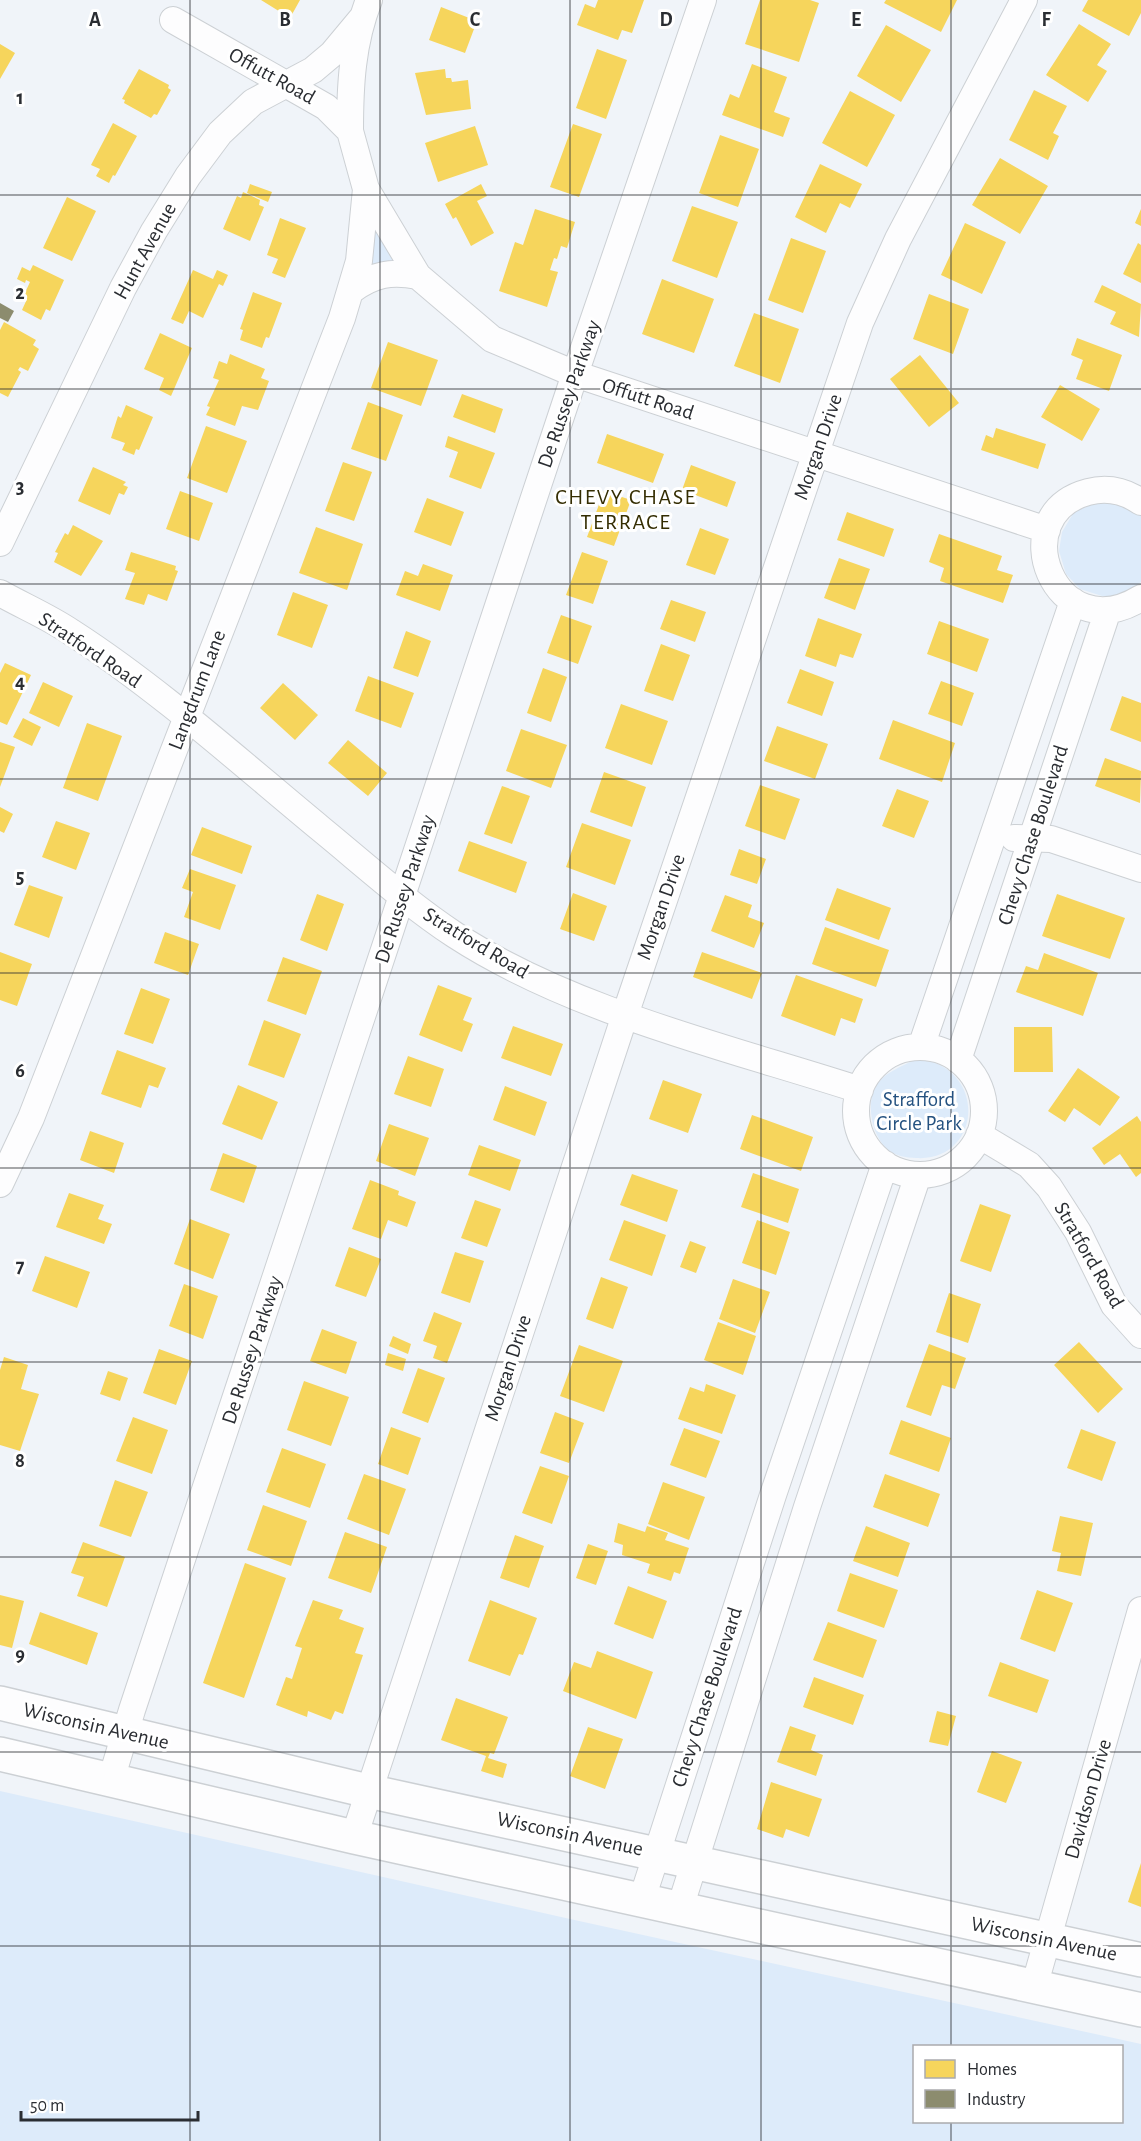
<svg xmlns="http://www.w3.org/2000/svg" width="1141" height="2141" font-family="'Alegreya Sans',sans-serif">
  <rect width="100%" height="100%" fill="#f0f4f9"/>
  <path fill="#ddebfa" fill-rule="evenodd" d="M 368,216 L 401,261 L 366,269 Z
    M 1098,502 L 1119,502 L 1141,514 L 1141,582 L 1123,596 L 1102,596 L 1080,589 L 1066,574 L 1059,551 L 1062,532 L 1074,512 Z
    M 912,1061 C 919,1061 929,1060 935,1063 C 988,1084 975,1162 916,1158 C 907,1158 892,1155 886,1148 C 871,1133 865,1101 878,1083 C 885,1073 902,1066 912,1061 Z
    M 0,1791 L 570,1919 L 1141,2044 L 1141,2141 L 0,2141 ZM 1122,2046 L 1122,2122 L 914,2122 L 914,2046 Z"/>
  <path fill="#f6d55c" d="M 261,0 L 300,0 L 290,18 Z
    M 598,0 L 644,0 L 632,33 L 622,30 L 618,40 L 577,25 L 585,4 L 595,8 Z
    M 760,0 L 810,0 L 819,3 L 799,62 L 745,44 Z
    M 886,0 L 957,0 L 941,32 L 884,3 Z
    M 1088,0 L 1141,0 L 1141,13 L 1129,36 L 1082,11 Z
    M 441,7 L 477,21 L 465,53 L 429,40 Z
    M 1079,24 L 1111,44 L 1097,65 L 1107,71 L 1088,102 L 1046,75 Z
    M 886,25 L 931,50 L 901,102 L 857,76 Z
    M 0,44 L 15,53 L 0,79 Z
    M 597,49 L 627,60 L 606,119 L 576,108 Z
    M 752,64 L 787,77 L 774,112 L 790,118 L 783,137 L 722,115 L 730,94 L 739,98 Z
    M 139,69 L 169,85 L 168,88 L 171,90 L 157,115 L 154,114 L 151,118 L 124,103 L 125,100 L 122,99 Z
    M 445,69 L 446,78 L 451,78 L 452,82 L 468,80 L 471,109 L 426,115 L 415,73 Z
    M 1034,90 L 1067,106 L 1053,133 L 1059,136 L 1048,160 L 1009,140 Z
    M 850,91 L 895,115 L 867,167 L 822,143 Z
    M 113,123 L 137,136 L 115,176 L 113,175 L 109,183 L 96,176 L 100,169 L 91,165 Z
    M 573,124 L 602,134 L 579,197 L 550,187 Z
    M 475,126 L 488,165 L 438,182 L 425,143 Z
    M 720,135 L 759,149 L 738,207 L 699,193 Z
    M 1000,158 L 1048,186 L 1020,234 L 972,205 Z
    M 820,164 L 862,184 L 850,208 L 840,203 L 826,233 L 795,217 Z
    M 250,184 L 272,192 L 268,202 L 247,193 Z
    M 481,184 L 487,196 L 477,201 L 494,233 L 471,246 L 456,217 L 453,219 L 445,204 Z
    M 243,192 L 260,200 L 259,205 L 264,207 L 250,241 L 223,229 L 237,196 L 241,198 Z
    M 67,197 L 96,211 L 72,261 L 43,248 Z
    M 692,206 L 738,222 L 717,278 L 672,261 Z
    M 535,209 L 575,222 L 567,248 L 561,246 L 557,259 L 554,258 L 550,270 L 558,272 L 547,307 L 499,291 L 515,242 L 523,245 Z
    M 1141,209 L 1141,226 L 1135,223 Z
    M 280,218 L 306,228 L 285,278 L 272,273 L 278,259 L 267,255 Z
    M 965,223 L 1006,242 L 982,294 L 941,275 Z
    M 791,238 L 826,251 L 803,313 L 768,300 Z
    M 1138,243 L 1141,245 L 1141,283 L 1123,274 Z
    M 33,265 L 64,280 L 50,311 L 46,309 L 41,320 L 22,310 L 27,299 L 23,297 L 30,282 L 26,280 L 25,283 L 17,279 L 22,267 L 30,271 Z
    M 193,270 L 213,279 L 217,270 L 228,275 L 223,286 L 219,284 L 203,318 L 189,311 L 183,324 L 171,319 Z
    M 662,279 L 714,299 L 694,353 L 642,334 Z
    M 1102,285 L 1141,304 L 1139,337 L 1110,324 L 1116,312 L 1094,302 Z
    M 253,292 L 282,303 L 269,338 L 266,337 L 262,348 L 240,340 L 243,330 L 240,329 Z
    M 929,294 L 969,309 L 953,354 L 913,339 Z
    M 754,313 L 799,329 L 780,383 L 734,366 Z
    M 4,322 L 36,340 L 33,345 L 39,349 L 28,371 L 20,367 L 18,370 L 21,372 L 8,397 L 0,393 L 0,330 Z
    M 160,333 L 192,348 L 171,396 L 159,390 L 164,378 L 144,369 Z
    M 1077,338 L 1122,355 L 1109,391 L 1076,379 L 1083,360 L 1071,355 Z
    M 388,342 L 438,360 L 421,406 L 371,388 Z
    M 230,354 L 265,369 L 261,378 L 269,381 L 258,410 L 242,406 L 235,426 L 206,415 L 210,407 L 207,406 L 219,380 L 213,378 L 219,361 L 227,364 Z
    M 920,355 L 959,403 L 929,427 L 890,379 Z
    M 1060,385 L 1100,409 L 1082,441 L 1041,417 Z
    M 462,394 L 503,409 L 495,433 L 453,417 Z
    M 368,402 L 403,415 L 386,461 L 351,449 Z
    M 126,405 L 153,417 L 139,450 L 136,449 L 134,455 L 122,450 L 125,443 L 111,438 L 118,416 L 121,418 Z
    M 206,426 L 247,441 L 227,493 L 187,478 Z
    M 996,428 L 1046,444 L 1038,469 L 981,450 L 986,435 L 993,438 Z
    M 607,434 L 664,454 L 653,483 L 597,463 Z
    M 448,436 L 495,453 L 481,489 L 449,477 L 458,452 L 445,447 Z
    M 343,462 L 372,472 L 354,521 L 325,511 Z
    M 691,465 L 736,482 L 727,507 L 682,490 Z
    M 93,467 L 126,482 L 123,485 L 128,487 L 124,495 L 119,493 L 110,515 L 78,501 Z
    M 180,491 L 213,503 L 199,541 L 166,529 Z
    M 604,491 L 631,500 L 614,546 L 587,537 Z
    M 427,498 L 464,512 L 451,546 L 414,532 Z
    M 847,512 L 894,529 L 884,557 L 837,540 Z
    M 73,525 L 103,541 L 81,576 L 54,562 L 58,553 L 55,552 L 65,533 L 68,535 Z
    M 316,527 L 363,544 L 347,590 L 299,573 Z
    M 700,528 L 729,539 L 715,575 L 686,565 Z
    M 939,534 L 1002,556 L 997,570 L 1013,575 L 1003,603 L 940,581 L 944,568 L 929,562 Z
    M 131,552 L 176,566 L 175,570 L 178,571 L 167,601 L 148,594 L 144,605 L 125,599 L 135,573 L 125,570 Z
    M 582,552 L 608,561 L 593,604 L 566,595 Z
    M 839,558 L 870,569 L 855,610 L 824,598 Z
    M 423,564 L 453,575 L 440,611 L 396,595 L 405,571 L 418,576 Z
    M 293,592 L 328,605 L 312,648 L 277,635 Z
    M 671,600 L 706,612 L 695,642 L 660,629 Z
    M 561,615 L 592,626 L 578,664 L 547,653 Z
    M 818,618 L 862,634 L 853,658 L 840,654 L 836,667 L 805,656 Z
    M 939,621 L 989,639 L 977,672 L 927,654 Z
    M 406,631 L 431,641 L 418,677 L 393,668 Z
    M 661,644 L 690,655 L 673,701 L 644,691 Z
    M 5,663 L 31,675 L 7,725 L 0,722 L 0,673 Z
    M 543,668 L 567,677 L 551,722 L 527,713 Z
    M 800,669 L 834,682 L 822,716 L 787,703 Z
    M 368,676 L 414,693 L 401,728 L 355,711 Z
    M 941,681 L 974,693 L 962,726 L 928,714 Z
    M 43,682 L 73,696 L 59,727 L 29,713 Z
    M 283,683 L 318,715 L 295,740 L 260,708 Z
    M 1122,696 L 1141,703 L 1141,742 L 1110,730 Z
    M 621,704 L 668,721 L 652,765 L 605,748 Z
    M 23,718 L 41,727 L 32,746 L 13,737 Z
    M 893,720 L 955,743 L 942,782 L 879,759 Z
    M 87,723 L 122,736 L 98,801 L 63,788 Z
    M 777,726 L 828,744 L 815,779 L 764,761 Z
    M 521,729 L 567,745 L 551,788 L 506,771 Z
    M 348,740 L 387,773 L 368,796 L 328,763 Z
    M 0,742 L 15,747 L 0,787 Z
    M 1105,758 L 1141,771 L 1140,803 L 1095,786 Z
    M 604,772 L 646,787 L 632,827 L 590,812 Z
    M 760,785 L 800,799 L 785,840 L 745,826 Z
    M 502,786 L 530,796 L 512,844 L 484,834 Z
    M 897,789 L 929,801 L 914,838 L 882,826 Z
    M 0,807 L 13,814 L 4,833 L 0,831 Z
    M 56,821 L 90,833 L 76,870 L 42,857 Z
    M 582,823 L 631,840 L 615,885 L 566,867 Z
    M 202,827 L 252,846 L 242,874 L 191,855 Z
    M 469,841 L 527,862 L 516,893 L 458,871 Z
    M 739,849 L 766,859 L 757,884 L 730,875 Z
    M 190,869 L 236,885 L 220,930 L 184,917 L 193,892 L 182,888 Z
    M 29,885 L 63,897 L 49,938 L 14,925 Z
    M 837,888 L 891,908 L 879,940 L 825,920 Z
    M 573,893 L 607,906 L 594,941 L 560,929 Z
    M 317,894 L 344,904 L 327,951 L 300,940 Z
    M 1057,894 L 1125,918 L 1110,959 L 1042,936 Z
    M 725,895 L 752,905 L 748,917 L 764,923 L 754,948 L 711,931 Z
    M 825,927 L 889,950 L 876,987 L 812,964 Z
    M 165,932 L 199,944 L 188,975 L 154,963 Z
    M 0,952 L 32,964 L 17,1006 L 0,1000 Z
    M 702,952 L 762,973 L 752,999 L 693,977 Z
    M 1044,953 L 1098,973 L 1083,1016 L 1016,992 L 1026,966 L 1038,970 Z
    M 283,957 L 322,971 L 306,1015 L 267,1001 Z
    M 796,975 L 863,999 L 855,1023 L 841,1018 L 835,1036 L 781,1016 Z
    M 438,985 L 472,998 L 463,1020 L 473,1024 L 462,1052 L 419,1035 Z
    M 141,988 L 170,999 L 153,1044 L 124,1034 Z
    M 264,1020 L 301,1034 L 284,1078 L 248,1065 Z
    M 513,1026 L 563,1044 L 551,1076 L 501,1058 Z
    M 1014,1027 L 1052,1027 L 1053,1072 L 1014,1072 Z
    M 117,1050 L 166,1068 L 158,1088 L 149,1085 L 141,1108 L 101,1094 Z
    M 408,1056 L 444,1069 L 431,1107 L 394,1094 Z
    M 1078,1068 L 1120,1097 L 1100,1126 L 1074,1108 L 1065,1122 L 1048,1111 Z
    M 663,1080 L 702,1094 L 688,1133 L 649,1119 Z
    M 238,1085 L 278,1102 L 262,1140 L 222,1124 Z
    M 505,1086 L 547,1102 L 535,1136 L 493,1120 Z
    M 752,1115 L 813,1137 L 801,1171 L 740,1149 Z
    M 1137,1116 L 1141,1122 L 1141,1173 L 1136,1177 L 1120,1154 L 1104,1165 L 1092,1148 Z
    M 389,1124 L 429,1138 L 415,1176 L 376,1161 Z
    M 90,1131 L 124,1143 L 114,1173 L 80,1160 Z
    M 479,1145 L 521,1160 L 510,1191 L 468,1175 Z
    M 223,1153 L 257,1166 L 244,1203 L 210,1190 Z
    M 753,1173 L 799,1189 L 788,1223 L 741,1207 Z
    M 632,1174 L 678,1190 L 667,1222 L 620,1205 Z
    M 370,1180 L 399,1191 L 398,1195 L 416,1202 L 407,1227 L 388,1220 L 381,1239 L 352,1229 Z
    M 69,1193 L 104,1205 L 98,1219 L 112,1224 L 104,1244 L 56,1227 Z
    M 475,1200 L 501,1209 L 487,1247 L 461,1238 Z
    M 980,1204 L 1011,1215 L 991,1272 L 960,1261 Z
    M 190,1219 L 230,1234 L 213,1279 L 174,1264 Z
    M 624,1220 L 666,1235 L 652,1276 L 609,1260 Z
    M 757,1220 L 790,1232 L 776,1275 L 742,1263 Z
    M 690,1241 L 706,1247 L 696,1273 L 680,1267 Z
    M 349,1247 L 381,1259 L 366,1297 L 335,1286 Z
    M 455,1252 L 484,1261 L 470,1303 L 441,1293 Z
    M 45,1256 L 90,1272 L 77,1308 L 32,1291 Z
    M 601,1277 L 628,1287 L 613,1329 L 586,1319 Z
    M 733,1279 L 770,1292 L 755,1333 L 719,1319 Z
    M 184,1284 L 218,1296 L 203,1339 L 169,1326 Z
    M 949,1293 L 981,1304 L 968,1343 L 936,1332 Z
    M 434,1312 L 462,1323 L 447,1363 L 433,1358 L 437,1346 L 423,1341 Z
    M 718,1322 L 756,1336 L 743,1375 L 704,1360 Z
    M 322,1329 L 357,1342 L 346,1374 L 310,1361 Z
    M 393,1336 L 411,1344 L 408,1354 L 389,1346 Z
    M 1079,1342 L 1123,1389 L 1098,1413 L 1054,1365 Z
    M 929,1344 L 966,1358 L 955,1389 L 942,1385 L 931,1416 L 906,1407 Z
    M 579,1345 L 623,1361 L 604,1412 L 560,1396 Z
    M 159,1349 L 192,1361 L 176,1405 L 143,1393 Z
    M 388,1353 L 406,1359 L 403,1371 L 385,1365 Z
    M 4,1357 L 28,1365 L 21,1389 L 39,1394 L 20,1451 L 0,1445 L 0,1370 Z
    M 418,1368 L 445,1378 L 428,1423 L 402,1413 Z
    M 108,1371 L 128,1378 L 120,1401 L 100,1394 Z
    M 304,1381 L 349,1397 L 331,1446 L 287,1430 Z
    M 706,1384 L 736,1395 L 722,1434 L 678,1419 L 690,1387 L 704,1392 Z
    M 555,1412 L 584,1423 L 569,1463 L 540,1453 Z
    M 133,1417 L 168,1430 L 152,1474 L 116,1461 Z
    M 901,1420 L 951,1438 L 939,1472 L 889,1454 Z
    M 391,1427 L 421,1438 L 408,1475 L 378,1464 Z
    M 684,1428 L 720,1441 L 706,1478 L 670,1465 Z
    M 1081,1429 L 1116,1442 L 1102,1481 L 1067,1468 Z
    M 282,1448 L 326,1464 L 310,1508 L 266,1492 Z
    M 540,1466 L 569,1476 L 552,1524 L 522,1513 Z
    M 364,1474 L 406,1489 L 389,1535 L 347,1519 Z
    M 885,1474 L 940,1494 L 928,1527 L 873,1507 Z
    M 115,1480 L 148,1492 L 131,1537 L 99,1526 Z
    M 663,1482 L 705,1497 L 689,1540 L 648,1524 Z
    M 263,1505 L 307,1521 L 291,1566 L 247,1550 Z
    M 1060,1516 L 1093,1523 L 1081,1576 L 1057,1571 L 1061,1553 L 1052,1551 Z
    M 618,1523 L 645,1532 L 647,1526 L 668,1533 L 665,1540 L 689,1548 L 680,1574 L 674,1572 L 671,1581 L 647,1573 L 650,1564 L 622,1555 L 623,1545 L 614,1542 Z
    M 866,1526 L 910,1543 L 898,1577 L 853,1561 Z
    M 345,1532 L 387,1547 L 371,1593 L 328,1578 Z
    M 515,1535 L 544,1546 L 529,1588 L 500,1578 Z
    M 83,1542 L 125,1557 L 107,1607 L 77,1596 L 84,1577 L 71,1573 Z
    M 588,1544 L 608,1551 L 596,1585 L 576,1578 Z
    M 245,1563 L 286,1578 L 244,1698 L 203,1683 Z
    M 850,1573 L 898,1590 L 884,1628 L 837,1611 Z
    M 628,1586 L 667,1601 L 653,1639 L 614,1624 Z
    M 1037,1590 L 1073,1603 L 1055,1652 L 1020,1639 Z
    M 0,1595 L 24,1601 L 12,1648 L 0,1645 Z
    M 313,1600 L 343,1610 L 339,1619 L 364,1628 L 355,1653 L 363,1655 L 343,1714 L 335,1711 L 331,1720 L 308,1711 L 307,1717 L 276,1705 L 286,1677 L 292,1679 L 302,1648 L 295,1646 Z
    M 490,1600 L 537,1618 L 523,1655 L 519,1654 L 510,1676 L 468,1661 Z
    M 40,1612 L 98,1633 L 87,1665 L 29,1644 Z
    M 828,1622 L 877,1640 L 863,1678 L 813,1660 Z
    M 597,1651 L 653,1672 L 636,1719 L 563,1691 L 574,1662 L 591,1668 Z
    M 1000,1662 L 1049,1680 L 1037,1713 L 988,1696 Z
    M 814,1677 L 864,1695 L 853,1725 L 803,1707 Z
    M 456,1698 L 508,1717 L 494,1754 L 490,1753 L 488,1758 L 507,1764 L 503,1778 L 481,1771 L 486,1756 L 441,1740 Z
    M 937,1711 L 956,1716 L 948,1746 L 929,1742 Z
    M 790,1726 L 816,1735 L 811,1750 L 823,1755 L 816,1776 L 777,1762 Z
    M 588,1727 L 623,1739 L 605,1789 L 570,1776 Z
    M 992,1751 L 1022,1762 L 1006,1803 L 977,1792 Z
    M 771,1782 L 822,1799 L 809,1837 L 786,1829 L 783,1838 L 757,1829 Z
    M 1141,1863 L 1141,1907 L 1128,1902 Z"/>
  <path fill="#8c8c6e" d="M 0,303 L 14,311 L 8,322 L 0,318 Z"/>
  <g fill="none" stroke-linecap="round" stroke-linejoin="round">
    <defs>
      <path id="minor" d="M 173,20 L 326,107 L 350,131 L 366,189 L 418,276 L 492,339 L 575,374 L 1047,530
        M 350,131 C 350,86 352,43 369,0
        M 352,290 C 374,274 391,271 418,276
        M 1141,502 C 1125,491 1107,487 1088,492 C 1002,515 1055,651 1141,598
        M 0,543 L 123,288 L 154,231 L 188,176 L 220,133 L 253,102 L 313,70 L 332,54 L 362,18
        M 0,593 C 23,606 49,617 71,632 C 158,688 241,763 321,829 C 365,865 408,904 455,935 C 572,1011 727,1047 860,1090
        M 1014,838 L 1051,839 L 1141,869
        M 921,1047 L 1073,601
        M856 1111a64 64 0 1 1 128 0a64 64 0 1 1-128 0Z
        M 958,1060 L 1108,610
        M 979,1135 L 1029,1165 L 1049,1187 L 1078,1232 L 1114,1305 L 1141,1335
        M 0,1184 L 31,1118 L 342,318 L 359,261 L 366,189
        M 111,1780 L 132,1710 L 575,374 L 703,0
        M 354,1837 L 625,1015 L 860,323 L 898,239 L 1024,0
        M 642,1899 L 773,1495 L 885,1164
        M 680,1908 L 807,1507 L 918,1175
        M 1034,1987 L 1141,1610"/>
      <path id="primary" d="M 0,1703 L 368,1791 L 1141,1960
        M 0,1754 L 354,1837 L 1141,2010"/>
    </defs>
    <use href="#minor" stroke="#ccd0d4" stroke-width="28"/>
    <use href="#primary" stroke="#ccd0d4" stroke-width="36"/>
    <use href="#minor" stroke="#fdfdfe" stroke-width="26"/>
    <use href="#primary" stroke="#fdfdfe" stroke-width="33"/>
  </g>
  <path fill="none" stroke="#2a2d32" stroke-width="1.5" stroke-opacity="0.55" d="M 190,0 L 190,2141M 380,0 L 380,2141M 570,0 L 570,2141M 761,0 L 761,2141M 951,0 L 951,2046M 0,195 L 1141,195M 0,389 L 1141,389M 0,584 L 1141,584M 0,779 L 1141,779M 0,973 L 1141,973M 0,1168 L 1141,1168M 0,1362 L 1141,1362M 0,1557 L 1141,1557M 0,1752 L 1141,1752M 0,1946 L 1141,1946M 951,2122 L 951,2141"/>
  <g text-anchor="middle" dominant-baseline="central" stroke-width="6" stroke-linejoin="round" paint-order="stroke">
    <g font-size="21" fill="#2a2d32" stroke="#fff">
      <text transform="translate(272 76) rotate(29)">Offutt Road</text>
      <text transform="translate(145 251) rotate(-61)">Hunt Avenue</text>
      <text transform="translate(569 394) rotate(-71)">De Russey Parkway</text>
      <text transform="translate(648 399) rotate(18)">Offutt Road</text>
      <text transform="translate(818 447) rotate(-71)">Morgan Drive</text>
      <text transform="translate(90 650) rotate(34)">Stratford Road</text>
      <text transform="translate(197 690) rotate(-69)">Langdrum Lane</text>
      <text transform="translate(1033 835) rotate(-72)">Chevy Chase Boulevard</text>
      <text transform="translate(405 889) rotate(-72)">De Russey Parkway</text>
      <text transform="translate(661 907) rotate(-71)">Morgan Drive</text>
      <text transform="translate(476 943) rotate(31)">Stratford Road</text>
      <text transform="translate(1089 1255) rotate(60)">Stratford Road</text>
      <text transform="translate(252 1350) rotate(-72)">De Russey Parkway</text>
      <text transform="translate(508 1368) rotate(-72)">Morgan Drive</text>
      <text transform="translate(707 1697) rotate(-72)">Chevy Chase Boulevard</text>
      <text transform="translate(96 1726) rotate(13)">Wisconsin Avenue</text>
      <text transform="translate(1088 1799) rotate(-74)">Davidson Drive</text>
      <text transform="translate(570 1834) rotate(12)">Wisconsin Avenue</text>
      <text transform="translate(1044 1939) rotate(12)">Wisconsin Avenue</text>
    </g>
    <g font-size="21" fill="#255280" stroke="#fff">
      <text x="919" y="1099">Strafford<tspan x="919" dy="24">Circle Park</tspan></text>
    </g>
    <g font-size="22" letter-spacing="1.5" fill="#342d02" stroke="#fff">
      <text x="626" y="497">CHEVY CHASE<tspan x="626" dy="25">TERRACE</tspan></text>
    </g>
  </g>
  <g font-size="20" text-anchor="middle" font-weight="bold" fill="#2a2d32" stroke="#fff" stroke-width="6" stroke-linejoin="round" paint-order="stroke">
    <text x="95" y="26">A</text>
    <text x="285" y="26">B</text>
    <text x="475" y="26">C</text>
    <text x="666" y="26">D</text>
    <text x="856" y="26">E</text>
    <text x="1046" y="26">F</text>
    <text x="20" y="104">1</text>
    <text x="20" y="299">2</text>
    <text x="20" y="493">3</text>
    <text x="20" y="688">4</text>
    <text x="20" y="883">5</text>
    <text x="20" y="1077">6</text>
    <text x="20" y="1272">7</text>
    <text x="20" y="1467">8</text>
    <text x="20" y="1661">9</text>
  </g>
  <rect x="913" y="2045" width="210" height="78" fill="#ffffff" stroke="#aaabad" stroke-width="1.5"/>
  <rect x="925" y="2060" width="30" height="18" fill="#f6d55c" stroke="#aaabad" stroke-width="1.5"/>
  <text x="967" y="2075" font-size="18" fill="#2a2d32">Homes</text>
  <rect x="925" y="2090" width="30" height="18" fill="#8c8c6e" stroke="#aaabad" stroke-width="1.5"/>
  <text x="967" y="2105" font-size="18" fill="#2a2d32">Industry</text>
  <path d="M21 2111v9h177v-9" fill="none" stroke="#2a2d32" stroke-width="3"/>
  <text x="30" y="2111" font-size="18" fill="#2a2d32" stroke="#ffffff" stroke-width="4.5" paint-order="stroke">50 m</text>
</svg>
